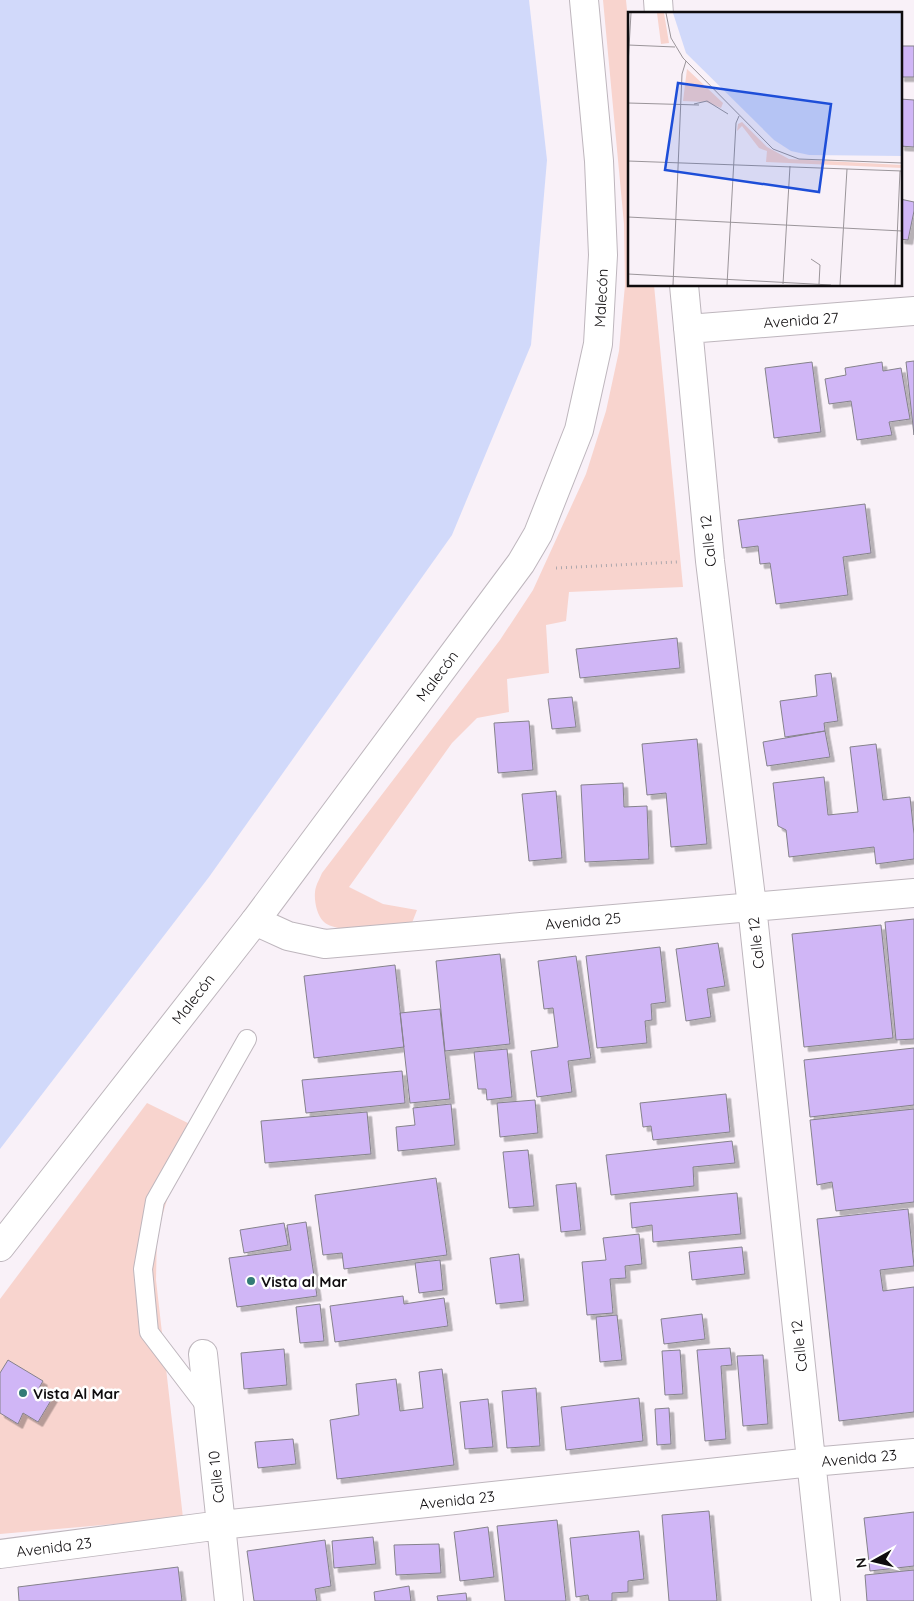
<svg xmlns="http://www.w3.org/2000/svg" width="914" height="1601" font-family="Quicksand,sans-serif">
  <defs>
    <filter id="shadow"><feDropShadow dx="4.5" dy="4.5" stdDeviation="0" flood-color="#0004"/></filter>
  </defs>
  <rect width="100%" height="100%" fill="#f9f1f8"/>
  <path fill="#f8d4ce" d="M 603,0 L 626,0 L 629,30 L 629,285 L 654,285 L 683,587 L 569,592 L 566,621 L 546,625 L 549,673 L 507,679 L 509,712 L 477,718 L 452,743 L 349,887 L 383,904 L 417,910 L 410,928 C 392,929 335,935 323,921 C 316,914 313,896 316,887 C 317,883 320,878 322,873 L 500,640 L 533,590 L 586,474 L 606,411 L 619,351 L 625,285 L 624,224 Z
    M 147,1103 L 194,1126 L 173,1180 L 157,1233 L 156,1280 L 183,1518 L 0,1534 L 0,1299 Z"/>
  <path fill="#d1d9fa" d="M 0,0 L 529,0 L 547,160 L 531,345 L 452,535 L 209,877 L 0,1149 Z"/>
  <path fill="#d0b6f6" stroke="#85828b" filter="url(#shadow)" d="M 900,46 L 914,46 L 914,77 L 900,77 Z
    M 900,99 L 914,100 L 914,147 L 900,146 Z
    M 900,199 L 914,202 L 914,211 L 908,240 L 900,239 Z
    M 914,361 L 914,435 L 906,362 Z
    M 812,362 L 821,432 L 774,438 L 765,368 Z
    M 882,362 L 883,371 L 901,368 L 910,419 L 889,422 L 892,435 L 857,440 L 851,401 L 829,404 L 825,379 L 846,375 L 845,368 Z
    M 865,504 L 871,553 L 843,557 L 848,595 L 776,604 L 770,563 L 760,564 L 758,546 L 742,548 L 738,520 Z
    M 677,638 L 680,668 L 580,678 L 576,649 Z
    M 831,673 L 838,721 L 824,723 L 825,731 L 785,737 L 780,701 L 817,696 L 815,675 Z
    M 572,697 L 576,727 L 552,729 L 548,699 Z
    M 529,721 L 533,770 L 498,773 L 494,723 Z
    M 825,731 L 830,757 L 767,766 L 763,742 Z
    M 697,739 L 707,844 L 671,847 L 666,793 L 647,795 L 642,744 Z
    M 876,744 L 883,800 L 910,797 L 914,834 L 914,859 L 876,864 L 874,847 L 789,857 L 786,830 L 778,826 L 773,783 L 824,777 L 828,815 L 858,812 L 850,747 Z
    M 623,783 L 624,807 L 647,806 L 649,859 L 585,862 L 581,785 Z
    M 556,791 L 562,858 L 529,861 L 522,794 Z
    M 914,919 L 914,1039 L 896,1040 L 885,922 Z
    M 881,925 L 893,1038 L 804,1047 L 792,934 Z
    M 718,943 L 725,986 L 707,989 L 711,1017 L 686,1021 L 676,949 Z
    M 660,947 L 666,1002 L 651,1004 L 652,1020 L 645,1021 L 647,1043 L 597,1048 L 586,956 Z
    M 500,954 L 510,1044 L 445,1051 L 436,961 Z
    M 576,956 L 591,1058 L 568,1061 L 572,1092 L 537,1097 L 531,1051 L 558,1047 L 553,1008 L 544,1009 L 538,961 Z
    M 395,965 L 404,1047 L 314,1058 L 304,976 Z
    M 440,1009 L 450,1099 L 410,1103 L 400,1013 Z
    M 914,1048 L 914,1105 L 810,1117 L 804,1060 Z
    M 507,1049 L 512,1097 L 487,1100 L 486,1089 L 478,1089 L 474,1052 Z
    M 402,1071 L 405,1103 L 306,1113 L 302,1080 Z
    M 726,1094 L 730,1132 L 653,1140 L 651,1126 L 643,1127 L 640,1103 Z
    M 535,1100 L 538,1133 L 500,1137 L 497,1103 Z
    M 451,1104 L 455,1145 L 398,1151 L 396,1127 L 415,1125 L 413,1108 Z
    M 914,1109 L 914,1202 L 836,1211 L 832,1182 L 817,1185 L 810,1120 Z
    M 367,1112 L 371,1154 L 265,1163 L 261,1121 Z
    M 732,1141 L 735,1163 L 693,1167 L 694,1186 L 611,1195 L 606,1155 Z
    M 528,1150 L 534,1206 L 509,1208 L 503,1152 Z
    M 436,1178 L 447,1255 L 344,1269 L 342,1253 L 323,1255 L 315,1195 Z
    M 576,1183 L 581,1230 L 561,1232 L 556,1185 Z
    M 737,1193 L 741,1234 L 653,1242 L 652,1225 L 632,1228 L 630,1203 Z
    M 908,1209 L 914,1266 L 880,1270 L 883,1291 L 914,1287 L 914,1412 L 839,1421 L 817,1219 Z
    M 306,1222 L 317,1296 L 237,1307 L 229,1258 L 291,1250 L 287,1225 Z
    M 284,1223 L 288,1245 L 244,1253 L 240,1230 Z
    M 639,1234 L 642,1264 L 625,1266 L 626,1278 L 610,1279 L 613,1313 L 587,1315 L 582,1262 L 606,1260 L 603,1238 Z
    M 742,1247 L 745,1274 L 692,1280 L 689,1252 Z
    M 519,1254 L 524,1301 L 496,1304 L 490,1258 Z
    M 440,1260 L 443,1290 L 419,1293 L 415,1263 Z
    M 403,1296 L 404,1304 L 444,1298 L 448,1326 L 335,1342 L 330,1306 Z
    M 320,1304 L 324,1341 L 300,1343 L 296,1307 Z
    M 702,1314 L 705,1339 L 664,1344 L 661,1319 Z
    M 617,1315 L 622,1360 L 600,1362 L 596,1317 Z
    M 730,1348 L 732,1365 L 721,1366 L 726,1439 L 705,1441 L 697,1350 Z
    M 284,1349 L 287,1385 L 244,1389 L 241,1353 Z
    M 680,1350 L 683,1394 L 665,1395 L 662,1351 Z
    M 763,1355 L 768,1424 L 743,1426 L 737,1356 Z
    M 8,1360 L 43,1381 L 39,1388 L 53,1397 L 38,1422 L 23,1413 L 18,1424 L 0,1413 L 0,1373 Z
    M 442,1369 L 454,1465 L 337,1479 L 330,1420 L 359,1415 L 356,1384 L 396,1379 L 400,1411 L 423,1408 L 419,1372 Z
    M 536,1388 L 540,1446 L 507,1448 L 502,1391 Z
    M 639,1398 L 643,1441 L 566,1450 L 561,1407 Z
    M 488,1399 L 493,1447 L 465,1449 L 460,1402 Z
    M 669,1408 L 671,1444 L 657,1445 L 655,1409 Z
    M 293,1439 L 296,1464 L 258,1468 L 255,1442 Z
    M 709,1511 L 717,1601 L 669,1601 L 662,1515 Z
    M 914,1512 L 914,1566 L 870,1571 L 864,1518 Z
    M 557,1520 L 566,1601 L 505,1601 L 497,1526 Z
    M 488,1527 L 494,1577 L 460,1581 L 454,1532 Z
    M 639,1531 L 644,1579 L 628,1581 L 628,1592 L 612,1593 L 612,1601 L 589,1601 L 588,1595 L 576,1597 L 570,1538 Z
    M 373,1537 L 376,1564 L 334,1568 L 332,1541 Z
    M 325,1540 L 331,1586 L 315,1589 L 317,1601 L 254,1601 L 247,1551 Z
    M 439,1544 L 441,1573 L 396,1575 L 394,1545 Z
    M 178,1567 L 182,1601 L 19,1601 L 18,1587 Z
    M 914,1570 L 914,1601 L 867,1601 L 865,1575 Z
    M 409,1586 L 411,1601 L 375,1601 L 374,1592 Z
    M 466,1593 L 467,1601 L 438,1601 L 437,1596 Z"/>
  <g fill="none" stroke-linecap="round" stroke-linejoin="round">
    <defs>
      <path id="service" d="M 207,1408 L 149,1332 L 143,1269 L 155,1201 L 247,1039"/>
      <path id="minor" d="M 658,0 L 659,14
        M 684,285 L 710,561 L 752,906 L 826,1601
        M 688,329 L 914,311
        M 255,921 L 288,936 L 325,944 L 914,893
        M 203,1354 L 229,1601
        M 0,1554 L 221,1525 L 812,1462 L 914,1453"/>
      <path id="secondary" d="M 0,1247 L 255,921 L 521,563 L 538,534 L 579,430 L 598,344 L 603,255 L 599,161 L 584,0"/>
    </defs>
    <use href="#service" stroke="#beb6bd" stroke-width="20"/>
    <use href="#minor" stroke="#beb6bd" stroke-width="30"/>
    <use href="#secondary" stroke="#beb6bd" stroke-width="30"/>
    <path stroke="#ada7ac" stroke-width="3" stroke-dasharray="1 4" stroke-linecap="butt" d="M 556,568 L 677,562"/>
    <use href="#service" stroke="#fff" stroke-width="18"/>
    <use href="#minor" stroke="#fff" stroke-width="28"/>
    <use href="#secondary" stroke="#fff" stroke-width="28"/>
  </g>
  <g fill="#337b76" stroke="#fff" stroke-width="2">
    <circle cx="251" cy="1281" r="5"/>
    <circle cx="23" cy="1393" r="5"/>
  </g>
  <g text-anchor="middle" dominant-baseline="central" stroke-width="5" stroke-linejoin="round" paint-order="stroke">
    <g font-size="15" fill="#0f0c0e" stroke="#fff">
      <text transform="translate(601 298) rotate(-87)">Malecón</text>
      <text transform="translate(801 320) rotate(-4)">Avenida 27</text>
      <text transform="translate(708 541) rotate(-96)">Calle 12</text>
      <text transform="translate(437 676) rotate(-53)">Malecón</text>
      <text transform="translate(583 921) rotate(-5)">Avenida 25</text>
      <text transform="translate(756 943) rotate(-96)">Calle 12</text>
      <text transform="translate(193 999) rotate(-52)">Malecón</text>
      <text transform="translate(799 1346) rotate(-96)">Calle 12</text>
      <text transform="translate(859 1458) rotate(-5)">Avenida 23</text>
      <text transform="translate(216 1477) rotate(-96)">Calle 10</text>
      <text transform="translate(457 1500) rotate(-6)">Avenida 23</text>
      <text transform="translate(54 1547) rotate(-7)">Avenida 23</text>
    </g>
    <g font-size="15" font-weight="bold" fill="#0f0c0e" stroke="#fff" text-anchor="start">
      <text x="261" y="1281">Vista al Mar</text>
      <text x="33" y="1393">Vista Al Mar</text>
    </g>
  </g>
  <g transform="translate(628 12)">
    <rect width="274" height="274" fill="#f9f1f8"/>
    <path d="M 29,1 L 36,1 L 41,31 L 33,32 ZM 59,57 L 95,91 L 93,96 L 78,90 L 55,89 ZM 114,110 L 139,135 L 161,147 L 274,153 L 274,156 L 138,150 L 139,139 L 131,136 L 114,114 L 109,119 L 110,112 Z" fill="#f8d4ce"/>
    <path d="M 45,1 L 274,1 L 274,144 L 181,143 L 163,139 L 146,128 L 58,41 Z" fill="#d1d9fa"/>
    <path fill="none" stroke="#9b959a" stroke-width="1" d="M 38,1 L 43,26 L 55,46 L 145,137 L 171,147 L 274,151M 0,33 L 47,35M 0,53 L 3,1M 0,91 L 71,93M 66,92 L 79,89 L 100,102M 0,149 L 274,159M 0,205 L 274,219M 183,247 L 192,253 L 191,272M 0,262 L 203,273M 155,272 L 162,154M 45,273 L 54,62 L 58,49M 99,273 L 108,111 L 111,104M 212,273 L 219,157M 267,273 L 272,159"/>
    <path fill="#1d4ed8" fill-opacity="0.15" stroke="#1d4ed8" stroke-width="2.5" d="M 50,71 L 203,92 L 191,180 L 37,158 Z"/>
    <rect width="274" height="274" fill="none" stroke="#0f0c0e" stroke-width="2.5"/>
  </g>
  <g transform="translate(874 1561) rotate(262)" stroke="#ffffff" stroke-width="4" paint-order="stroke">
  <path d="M0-4L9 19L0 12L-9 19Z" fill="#0f0c0e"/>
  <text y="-8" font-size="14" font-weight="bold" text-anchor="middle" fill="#0f0c0e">N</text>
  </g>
</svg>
